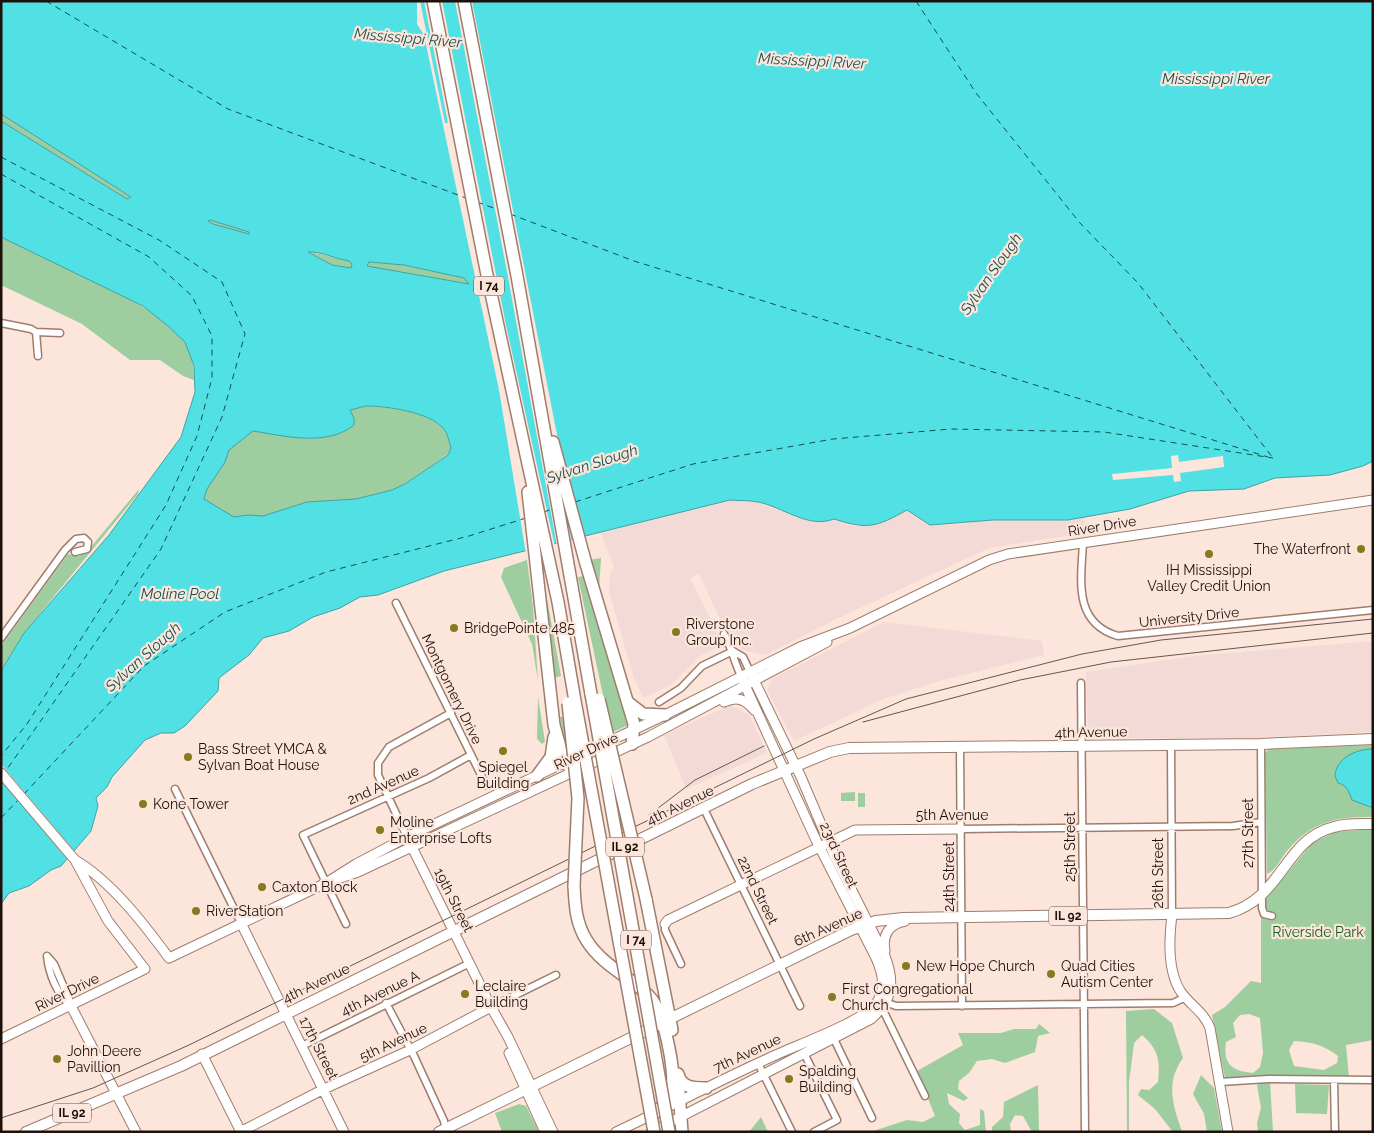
<svg xmlns="http://www.w3.org/2000/svg" width="1374" height="1133" font-family="Raleway,sans-serif">
  <rect width="100%" height="100%" fill="#fce5da"/>
  <path fill="#f4dad7" d="M 730,500 L 757,502 L 797,518 L 834,519 L 856,526 L 878,525 L 907,510 L 930,525 L 967,524 L 972,521 L 1068,520 L 1084,517 L 1086,533 L 989,548 L 836,619 L 766,655 L 742,650 L 723,626 L 699,574 L 690,578 L 723,644 L 700,656 L 671,685 L 644,698 L 634,679 L 609,592 L 610,573 L 614,568 L 601,533 Z
    M 884,622 L 1042,641 L 1044,655 L 943,680 L 883,699 L 794,741 L 767,690 L 772,679 Z
    M 1373,641 L 1373,732 L 1258,738 L 1088,738 L 1086,672 L 1194,656 Z
    M 731,705 L 749,715 L 767,753 L 686,789 L 664,735 Z"/>
  <path fill="#9ece9f" fill-rule="evenodd" d="M 1,114 L 131,197 L 127,199 L 1,121 Z
    M 210,220 L 249,232 L 250,235 L 213,224 L 207,221 Z
    M 1,237 C 40,253 168,310 186,343 C 192,355 194,368 194,380 L 183,376 L 160,360 L 130,360 L 82,324 L 1,285 Z
    M 307,251 L 349,261 L 352,264 L 351,268 L 332,265 Z
    M 368,262 L 404,265 L 464,278 L 470,284 L 366,266 Z
    M 366,406 C 387,406 430,412 444,429 C 448,434 449,442 451,448 L 448,454 L 405,484 L 392,490 L 356,499 L 307,502 L 263,516 L 238,521 L 199,502 L 235,423 L 350,410 Z
    M 139,489 L 138,494 L 24,633 L 1,670 L 1,646 L 68,554 L 79,556 L 91,547 Z
    M 601,558 L 599,590 L 589,560 Z
    M 527,560 L 533,606 L 538,681 L 532,644 L 501,577 L 504,568 Z
    M 585,576 L 628,721 L 628,725 L 611,733 L 578,577 Z
    M 544,582 L 561,676 L 554,678 L 541,583 Z
    M 538,697 L 545,742 L 542,744 L 537,739 Z
    M 566,716 L 570,751 L 566,753 L 560,717 Z
    M 1373,745 L 1373,817 C 1336,817 1312,821 1287,851 C 1281,858 1276,870 1267,874 L 1265,753 L 1269,749 Z
    M 855,792 L 855,801 L 841,801 L 841,793 Z
    M 858,793 L 865,793 L 865,807 L 858,807 Z
    M 1373,829 L 1373,1040 L 1346,1045 L 1349,1078 L 1225,1078 L 1212,1015 L 1225,1007 L 1251,981 L 1261,983 L 1261,918 L 1266,912 L 1266,899 L 1312,843 L 1335,832 ZM 1249,1014 L 1260,1018 L 1263,1053 L 1260,1067 L 1253,1073 C 1231,1071 1223,1064 1226,1042 L 1236,1037 L 1233,1023 L 1240,1015 ZM 1294,1041 C 1312,1042 1324,1045 1338,1056 L 1337,1063 L 1324,1070 L 1294,1066 L 1289,1050 Z
    M 1154,1009 L 1172,1023 L 1183,1058 C 1165,1083 1173,1105 1182,1132 L 1173,1132 L 1155,1109 L 1138,1095 L 1141,1089 L 1149,1090 L 1158,1082 C 1160,1060 1159,1050 1142,1035 L 1134,1043 L 1129,1082 L 1129,1132 L 1127,1132 L 1126,1011 Z
    M 1039,1024 L 1050,1033 L 1038,1036 L 1035,1052 L 1005,1063 L 992,1059 L 977,1061 L 969,1073 L 959,1081 L 958,1089 L 968,1098 L 964,1101 L 947,1093 L 949,1104 L 960,1114 L 959,1123 L 965,1130 L 980,1125 L 980,1109 L 984,1111 L 986,1132 L 870,1132 L 907,1120 L 923,1122 L 935,1116 L 917,1071 L 963,1045 L 958,1033 L 1001,1033 L 1014,1029 L 1036,1029 Z
    M 1201,1075 L 1214,1088 L 1222,1132 L 1207,1132 L 1204,1114 L 1193,1094 Z
    M 1270,1081 L 1273,1132 L 1258,1132 L 1257,1123 L 1261,1108 L 1257,1085 Z
    M 1295,1084 L 1329,1085 L 1327,1114 L 1296,1113 Z
    M 1038,1085 L 1039,1132 L 1032,1132 L 1023,1116 L 1015,1115 L 1010,1124 L 1011,1132 L 992,1132 L 992,1127 L 1003,1117 L 1004,1102 Z
    M 519,1104 L 526,1106 L 539,1132 L 502,1132 L 495,1113 Z
    M 761,1117 L 768,1132 L 749,1132 Z"/>
  <path fill="#51e0e4" stroke="#41a2a3" fill-rule="evenodd" d="M 1,1 L 1373,1 L 1373,461 L 1363,466 L 1330,475 L 1275,478 L 1244,489 L 1189,491 L 1130,509 L 1068,520 L 993,520 L 930,525 L 907,510 C 876,527 869,530 834,519 C 808,529 783,507 758,502 C 749,500 739,501 730,500 L 444,571 L 378,595 L 360,597 L 340,608 L 313,617 L 289,631 L 263,638 L 249,655 L 219,678 L 218,691 L 185,726 L 174,733 L 161,733 L 145,740 L 112,777 L 107,787 L 96,798 L 98,806 L 91,831 L 61,866 L 51,870 L 29,886 L 9,893 L 1,904 L 1,671 L 24,633 L 109,535 L 181,437 L 195,392 L 194,366 L 185,342 L 168,326 L 143,306 L 1,237 L 1,121 L 127,199 L 131,197 L 1,114 ZM 210,220 L 249,232 L 249,234 L 213,224 L 208,221 ZM 308,252 C 320,251 336,259 349,261 L 352,264 L 351,268 L 332,265 ZM 369,262 L 404,265 L 464,278 L 469,284 L 367,266 ZM 366,406 C 387,406 430,412 444,429 C 448,434 449,442 451,448 L 448,455 L 405,484 L 392,490 L 356,499 L 307,502 L 263,516 L 248,515 L 234,517 L 204,499 L 207,489 L 225,462 L 229,450 L 253,431 C 284,436 327,447 354,425 L 354,418 L 350,410 Z
    M 1373,749 L 1373,808 L 1352,800 C 1349,792 1347,785 1338,783 L 1335,776 C 1336,758 1356,749 1373,749 Z"/>
  <path fill="#fce5da" d="M 417,1 L 420,1 L 445,123 L 448,123 L 424,1 L 442,1 L 506,325 L 555,547 L 526,554 L 499,390 L 424,35 L 417,24 Z
    M 455,1 L 472,1 L 561,455 L 564,505 L 572,542 L 557,546 L 508,277 Z
    M 1178,455 L 1179,462 L 1223,456 L 1224,467 L 1180,473 L 1181,481 L 1174,482 L 1173,475 L 1113,480 L 1112,474 L 1172,468 L 1171,456 Z
    M 1,764 L 75,852 L 69,860 L 1,780 Z"/>
  <g fill="none" stroke-linecap="round" stroke-linejoin="round">
    <path stroke="#115051" stroke-width="1" stroke-dasharray="6 5" stroke-linecap="butt" d="M 46,1 L 228,109 L 466,198
      M 916,1 L 976,93 L 1080,223 L 1138,283 L 1273,458
      M 1,157 L 159,240 L 222,282 L 245,334 L 222,417 L 161,549 L 5,772
      M 1,174 L 149,257 L 192,296 L 212,336 L 212,378 L 197,436 L 166,505 L 27,724 L 1,756
      M 477,202 L 499,210
      M 510,214 L 634,261 L 1268,457
      M 575,502 L 693,464 L 833,439 L 951,429 L 1104,432 L 1273,458
      M 544,512 L 552,509
      M 24,794 L 144,666 L 225,612 L 326,572 L 469,536 L 526,518
      M 1,818 L 18,800"/>
    <defs>
      <path id="street" d="M 1,323 L 31,329 L 36,332 L 38,356
        M 36,332 L 60,333
        M 1083,543 C 1081,580 1073,623 1118,636 L 1373,610
        M 396,603 L 486,785
        M 724,634 C 732,648 734,662 741,676
        M 1,638 L 65,550 L 76,539 L 84,538 L 88,542 L 87,549 L 75,552
        M 733,651 L 743,657 L 750,672
        M 1081,683 L 1085,1132
        M 659,702 L 681,688 L 702,666 L 733,651
        M 1261,744 L 1262,908 L 1264,914 L 1272,916
        M 1171,745 L 1172,915
        M 960,747 L 962,1006
        M 175,789 L 242,925
        M 706,813 L 800,1006
        M 961,829 L 1233,826 L 1261,822
        M 407,837 L 378,775 L 378,763 L 389,747 L 451,713
        M 346,924 L 303,835 L 429,778 L 471,755
        M 665,924 L 665,930 L 681,964
        M 47,956 C 49,975 57,994 71,1006
        M 47,956 L 54,964 L 71,1004
        M 882,1001 L 896,1006 L 1173,1003 L 1186,997
        M 386,1003 L 414,1056 L 444,1121 L 446,1131
        M 881,1006 L 925,1096
        M 491,1007 L 556,975
        M 834,1039 L 872,1118
        M 302,1046 L 470,963
        M 804,1053 L 837,1120 L 814,1132
        M 758,1063 L 792,1132
        M 1334,1080 L 1335,1132
        M 1220,1082 L 1268,1079 L 1373,1080"/>
      <path id="secondary" d="M 724,702 C 737,696 745,699 754,710
        M 1,773 L 75,860 L 108,921 L 145,969 L 1,1039
        M 409,841 L 491,1007 L 508,1037 L 553,1132
        M 75,860 C 111,881 144,924 169,958 L 326,883 L 358,872 L 648,737 L 827,642
        M 326,883 L 356,864 L 407,837 L 665,715 L 800,647 L 850,628 L 989,560 L 1008,554 L 1373,500
        M 1172,915 C 1169,938 1167,971 1181,992 C 1191,1006 1204,1012 1210,1028 L 1228,1132
        M 665,924 L 668,920 L 855,830 L 961,829
        M 242,925 L 344,1132
        M 885,951 C 882,935 889,924 905,921
        M 71,1006 L 136,1132
        M 509,1053 L 545,1132
        M 202,1054 L 241,1132
        M 240,1132 L 324,1089 L 410,1050 L 491,1007
        M 616,1132 C 667,1108 716,1082 767,1059 C 791,1047 860,1023 875,1005 C 887,990 883,974 876,958 L 816,840 L 743,681
        M 651,1132 L 871,1019 C 893,1000 895,982 885,956 L 834,855 L 801,777 L 752,676"/>
      <path id="primary" d="M 26,1132 L 181,1066 L 752,784 L 830,752 L 849,748 L 1261,744 L 1373,739
        M 439,1132 L 851,930 L 876,921 L 903,918 L 1229,913 C 1283,898 1284,839 1334,827 C 1347,823 1360,824 1373,824"/>
      <path id="highway" d="M 433,1 L 487,275 L 558,602 L 575,701
        M 464,1 L 517,276 L 591,694
        M 553,442 L 586,564 L 634,724 L 632,744
        M 528,492 L 554,725 L 563,758 L 573,772
        M 629,703 L 643,714 L 665,715
        M 537,776 L 551,757 L 554,737
        M 574,886 C 575,906 576,924 587,941 C 603,966 629,976 649,996 C 664,1010 676,1072 672,1091 C 670,1100 663,1106 656,1112
        M 646,899 L 672,1030
        M 678,1074 C 681,1088 694,1088 706,1088
        M 678,1078 L 682,1132"/>
    </defs>
    <use href="#street" stroke="#9f7d6d" stroke-width="9"/>
    <use href="#secondary" stroke="#9f7d6d" stroke-width="11"/>
    <use href="#primary" stroke="#9f7d6d" stroke-width="12"/>
    <use href="#highway" stroke="#9f7d6d" stroke-width="14"/>
    <use href="#street" stroke="#fff" stroke-width="6"/>
    <use href="#secondary" stroke="#fff" stroke-width="9"/>
    <use href="#primary" stroke="#fff" stroke-width="10"/>
    <use href="#highway" stroke="#fff" stroke-width="11"/>
    <path stroke="#66574e" stroke-width="1" d="M 863,722 L 1020,680 L 1111,662 L 1373,633
      M 649,815 L 695,780 L 764,746
      M 1,1118 L 93,1088 L 189,1045 L 814,739 L 906,699 L 1082,654 L 1161,640 L 1373,619"/>
    <defs>
      <path id="highway-bridge" d="M 591,694 L 669,1132
        M 599,699 L 646,899
        M 575,701 L 654,1132
        M 568,703 L 578,798 L 574,886"/>
    </defs>
    <use href="#highway-bridge" stroke="#9f7d6d" stroke-width="14" stroke-linecap="butt"/>
    <use href="#highway-bridge" stroke="#fff" stroke-width="11"/>
  </g>
  <g fill="#86791e" stroke="#fce5da" stroke-width="2">
    <circle cx="1361" cy="549" r="5"/>
    <circle cx="1209" cy="554" r="5"/>
    <circle cx="454" cy="628" r="5"/>
    <circle cx="676" cy="632" r="5"/>
    <circle cx="503" cy="751" r="5"/>
    <circle cx="188" cy="757" r="5"/>
    <circle cx="143" cy="804" r="5"/>
    <circle cx="380" cy="830" r="5"/>
    <circle cx="262" cy="887" r="5"/>
    <circle cx="196" cy="911" r="5"/>
    <circle cx="906" cy="966" r="5"/>
    <circle cx="1051" cy="974" r="5"/>
    <circle cx="465" cy="994" r="5"/>
    <circle cx="832" cy="997" r="5"/>
    <circle cx="57" cy="1059" r="5"/>
    <circle cx="789" cy="1079" r="5"/>
  </g>
  <g text-anchor="middle" dominant-baseline="central" stroke-width="4.5" stroke-linejoin="round" paint-order="stroke">
    <g fill="#fce5da" stroke="#605148" stroke-width="1">
      <rect x="474" y="276.5" width="30" height="19" rx="4"/>
      <rect x="606" y="837.5" width="38" height="19" rx="4"/>
      <rect x="1049" y="906.5" width="38" height="19" rx="4"/>
      <rect x="621" y="930.5" width="30" height="19" rx="4"/>
      <rect x="53" y="1103.5" width="38" height="19" rx="4"/>
    </g>
    <g font-size="12" font-weight="bold" fill="#1d110a">
      <text x="489" y="286">I 74</text>
      <text x="625" y="847">IL 92</text>
      <text x="1068" y="916">IL 92</text>
      <text x="636" y="940">I 74</text>
      <text x="72" y="1113">IL 92</text>
    </g>
    <g font-size="14" fill="#1d110a" stroke="#fce5da">
      <text transform="translate(1102 526) rotate(-9)">River Drive</text>
      <text transform="translate(1189 617) rotate(-6)">University Drive</text>
      <text transform="translate(452 689) rotate(64)">Montgomery Drive</text>
      <text transform="translate(1091 732) rotate(-1)">4th Avenue</text>
      <text transform="translate(586 751) rotate(-25)">River Drive</text>
      <text transform="translate(383 785) rotate(-24)">2nd Avenue</text>
      <text transform="translate(680 805) rotate(-26)">4th Avenue</text>
      <text x="952" y="815">5th Avenue</text>
      <text transform="translate(1248 833) rotate(-90)">27th Street</text>
      <text transform="translate(1070 847) rotate(-90)">25th Street</text>
      <text transform="translate(839 855) rotate(65)">23rd Street</text>
      <text transform="translate(1158 873) rotate(-90)">26th Street</text>
      <text transform="translate(949 877) rotate(-90)">24th Street</text>
      <text transform="translate(758 890) rotate(64)">22nd Street</text>
      <text transform="translate(454 900) rotate(63)">19th Street</text>
      <text transform="translate(828 927) rotate(-24)">6th Avenue</text>
      <text transform="translate(316 983) rotate(-26)">4th Avenue</text>
      <text transform="translate(67 992) rotate(-26)">River Drive</text>
      <text transform="translate(380 993) rotate(-26)">4th Avenue A</text>
      <text transform="translate(393 1042) rotate(-25)">5th Avenue</text>
      <text transform="translate(319 1048) rotate(63)">17th Street</text>
      <text transform="translate(747 1053) rotate(-25)">7th Avenue</text>
    </g>
    <g font-size="14" fill="#1d110a" stroke="#fce5da" text-anchor="start">
      <text x="1351" y="549" text-anchor="end">The Waterfront</text>
      <text x="1209" y="570" text-anchor="middle">IH Mississippi<tspan x="1209" dy="16">Valley Credit Union</tspan></text>
      <text x="686" y="624">Riverstone<tspan x="686" dy="16">Group Inc.</tspan></text>
      <text x="464" y="628">BridgePointe 485</text>
      <text x="198" y="749">Bass Street YMCA &amp;<tspan x="198" dy="16">Sylvan Boat House</tspan></text>
      <text x="503" y="767" text-anchor="middle">Spiegel<tspan x="503" dy="16">Building</tspan></text>
      <text x="153" y="804">Kone Tower</text>
      <text x="390" y="822">Moline<tspan x="390" dy="16">Enterprise Lofts</tspan></text>
      <text x="272" y="887">Caxton Block</text>
      <text x="206" y="911">RiverStation</text>
      <text x="916" y="966">New Hope Church</text>
      <text x="1061" y="966">Quad Cities<tspan x="1061" dy="16">Autism Center</tspan></text>
      <text x="475" y="986">Leclaire<tspan x="475" dy="16">Building</tspan></text>
      <text x="842" y="989">First Congregational<tspan x="842" dy="16">Church</tspan></text>
      <text x="67" y="1051">John Deere<tspan x="67" dy="16">Pavillion</tspan></text>
      <text x="799" y="1071">Spalding<tspan x="799" dy="16">Building</tspan></text>
    </g>
    <g font-size="14" fill="#125d1e" stroke="#fce5da">
      <text x="1318" y="932">Riverside Park</text>
    </g>
    <g font-size="15" font-style="italic" fill="#115051" stroke="#fce5da">
      <text transform="translate(408 38) rotate(5)">Mississippi River</text>
      <text transform="translate(812 61) rotate(3)">Mississippi River</text>
      <text x="1216" y="79">Mississippi River</text>
      <text transform="translate(991 274) rotate(-55)">Sylvan Slough</text>
      <text transform="translate(592 464) rotate(-18)">Sylvan Slough</text>
      <text x="180" y="594">Moline Pool</text>
      <text transform="translate(143 657) rotate(-42)">Sylvan Slough</text>
    </g>
  </g>
  <rect width="1374" height="1133" fill="none" stroke="#1d110a" stroke-width="5"/>
</svg>
